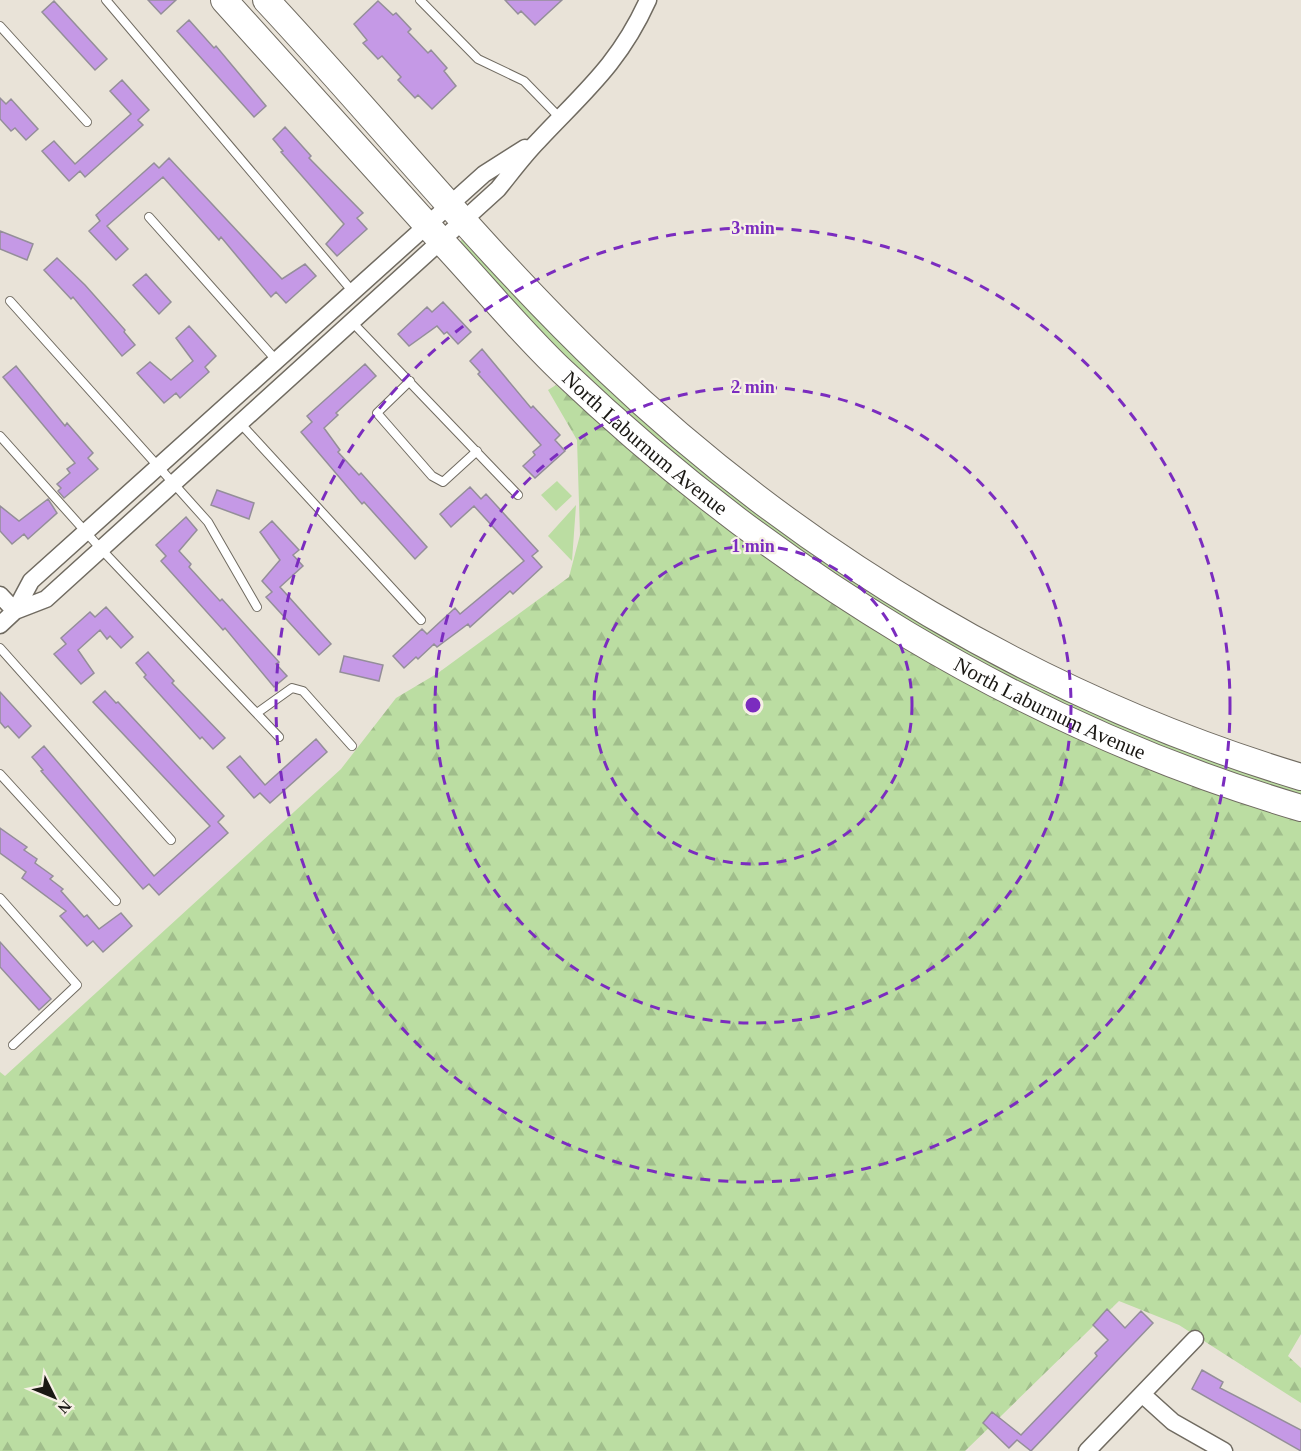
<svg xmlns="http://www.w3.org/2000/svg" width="1301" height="1451" font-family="Georgia,serif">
  <defs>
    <pattern id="forest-firs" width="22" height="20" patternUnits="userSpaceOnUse" patternTransform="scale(1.5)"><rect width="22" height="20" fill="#bbdda2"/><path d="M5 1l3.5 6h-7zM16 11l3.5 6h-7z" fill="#a0bd8b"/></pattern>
  </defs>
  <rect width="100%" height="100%" fill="#e9e3d8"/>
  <path fill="#bbdda2" d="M 462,239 L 892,599 L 1301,784 L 1301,800 L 1140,744 L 961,659 L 713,492 L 539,333 L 460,242 Z
    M 557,481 L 572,496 L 556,511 L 541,495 Z
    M 576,505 L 572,561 L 548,536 Z"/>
  <path fill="url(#forest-firs)" d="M 556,385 L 654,468 L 923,656 L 1023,712 L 1127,758 L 1301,815 L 1301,1334 L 1288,1356 L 1301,1368 L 1301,1403 L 1179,1325 L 1119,1301 L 965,1451 L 0,1451 L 0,1072 L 5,1076 L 341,769 L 396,698 L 438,673 L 569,577 L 580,535 L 577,440 L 548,390 Z"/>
  <path fill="#c599e6" stroke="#948e99" stroke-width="1.5" d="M 148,0 L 176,0 L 161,14 Z
    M 505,0 L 562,0 L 535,25 L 521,11 L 518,14 Z
    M 54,1 L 107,59 L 95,70 L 42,12 Z
    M 378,1 L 393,15 L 396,13 L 411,29 L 408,32 L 428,53 L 431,50 L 447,68 L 444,71 L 456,86 L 432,109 L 418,95 L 415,98 L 398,80 L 401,77 L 382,56 L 378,59 L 363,43 L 367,40 L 354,24 Z
    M 189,20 L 214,48 L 216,46 L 266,106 L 254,117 L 177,31 Z
    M 122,80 L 149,110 L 138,120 L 143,125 L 85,177 L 80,171 L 69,181 L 42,151 L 54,141 L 75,164 L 131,114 L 110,91 Z
    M 0,98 L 6,104 L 11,99 L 38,129 L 26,140 L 15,128 L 11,131 L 0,119 Z
    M 285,127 L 311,156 L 309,158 L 363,213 L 357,218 L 367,229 L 337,256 L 326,244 L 344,224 L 281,152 L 283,151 L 273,139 Z
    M 169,158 L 282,279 L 305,264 L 316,276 L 286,303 L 276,292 L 271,297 L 221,237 L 219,240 L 163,177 L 107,226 L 128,249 L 116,260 L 89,231 L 100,221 L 96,215 L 154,163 L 159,168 Z
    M 0,231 L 33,244 L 27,260 L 0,249 Z
    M 57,258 L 85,285 L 125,330 L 124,332 L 135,345 L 122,356 L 73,297 L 71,299 L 44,270 Z
    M 146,274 L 171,302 L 159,314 L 133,285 Z
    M 443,302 L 471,332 L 458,344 L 447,332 L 444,334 L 437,326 L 409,346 L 398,334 L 427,307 L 432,312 Z
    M 189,326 L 216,356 L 205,367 L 209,372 L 180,398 L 176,393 L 164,403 L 137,373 L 150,362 L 171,380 L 193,361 L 176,338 Z
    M 482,349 L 531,408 L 533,406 L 560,435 L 555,440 L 565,451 L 535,478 L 523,466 L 535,455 L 533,452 L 541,445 L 478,374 L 480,372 L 470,361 Z
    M 365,364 L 376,376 L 336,413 L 338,415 L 324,428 L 340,450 L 338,452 L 359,475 L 361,473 L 427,547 L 415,559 L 364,502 L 362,504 L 301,432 L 312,422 L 307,416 Z
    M 16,366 L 65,426 L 67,423 L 93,453 L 88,458 L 98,469 L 64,498 L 58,491 L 61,488 L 57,484 L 70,473 L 67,469 L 75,463 L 3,377 Z
    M 470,487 L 481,499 L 486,494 L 527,539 L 538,551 L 532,556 L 542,567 L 513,594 L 510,591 L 470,627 L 468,624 L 437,647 L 434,644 L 418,659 L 416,657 L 404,668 L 393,656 L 422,629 L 427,634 L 455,608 L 460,614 L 524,561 L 474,506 L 451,527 L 440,514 Z
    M 217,490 L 254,503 L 249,519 L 211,505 Z
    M 48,499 L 57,513 L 28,539 L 24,534 L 12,544 L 0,531 L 0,506 L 19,521 Z
    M 186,517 L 197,530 L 179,551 L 191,564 L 189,567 L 220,601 L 222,599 L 279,662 L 276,664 L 287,676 L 274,687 L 225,628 L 223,630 L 161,561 L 166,556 L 156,545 Z
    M 272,521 L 299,550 L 293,555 L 303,566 L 280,587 L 331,644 L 319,655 L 266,597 L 272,592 L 262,581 L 280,560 L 260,532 Z
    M 106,607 L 133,637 L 121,648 L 110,636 L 107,639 L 100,630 L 78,650 L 94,673 L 81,684 L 54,654 L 66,644 L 61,638 L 90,612 L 95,617 Z
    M 148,652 L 174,681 L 172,683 L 225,738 L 213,749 L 202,737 L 200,739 L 144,677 L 146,675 L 136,663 Z
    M 344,656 L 383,665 L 379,681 L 340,672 Z
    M 105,691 L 116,703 L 118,702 L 224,816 L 218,822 L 228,833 L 159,895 L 149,884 L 143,889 L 41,771 L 43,770 L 32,757 L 44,746 L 154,876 L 210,826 L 93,702 Z
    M 0,692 L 31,726 L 19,738 L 8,726 L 5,728 L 0,722 Z
    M 316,739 L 327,752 L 270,803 L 260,793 L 254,798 L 227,767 L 240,756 L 265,785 Z
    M 0,828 L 27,847 L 24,850 L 37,859 L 35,863 L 53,876 L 50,879 L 63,889 L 61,891 L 84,917 L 87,915 L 99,929 L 121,913 L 132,926 L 103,952 L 93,941 L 87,946 L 60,916 L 66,911 L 22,878 L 26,872 L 0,853 Z
    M 0,942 L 51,999 L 39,1010 L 0,967 Z
    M 1107,1309 L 1125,1328 L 1141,1311 L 1153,1323 L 1031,1451 L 1017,1440 L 1009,1448 L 983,1423 L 992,1412 L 1021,1435 L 1097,1356 L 1095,1353 L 1108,1340 L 1093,1325 Z
    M 1202,1370 L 1223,1382 L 1220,1388 L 1301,1430 L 1301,1451 L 1192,1389 Z"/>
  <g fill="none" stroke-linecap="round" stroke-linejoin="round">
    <defs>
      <path id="lane" d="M 106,0 L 353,292
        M 420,0 L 478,59 L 524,81 L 561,119
        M 0,26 L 87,122
        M 149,217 L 276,360
        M 10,301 L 208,522 L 257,607
        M 352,322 L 518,495
        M 410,381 L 377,413 L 432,476 L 443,482 L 477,451
        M 240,423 L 421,620
        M 0,436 L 101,549 L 279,737
        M 0,648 L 171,840
        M 257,713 L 292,688 L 303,691 L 352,746
        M 0,774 L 116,901
        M 0,898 L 77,985 L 13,1045"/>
      <path id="street" d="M 0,595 L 15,611
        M 15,611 L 31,581 L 484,174 L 525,148
        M 0,625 L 15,611 L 46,599 L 498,189 C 511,173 524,155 539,140 C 585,91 619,64 648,0
        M 1142,1394 L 1173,1422 L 1224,1451
        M 1087,1451 L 1195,1339"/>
      <g id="primary">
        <path id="s1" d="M 224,0 C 298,82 371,164 445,245 C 484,287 521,332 562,371 C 772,571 1022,726 1301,808"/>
        <path d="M 266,0 C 380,122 485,254 606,369 C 802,556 1042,699 1301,777"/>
      </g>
    </defs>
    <use href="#lane" stroke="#706b61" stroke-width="10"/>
    <use href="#street" stroke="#706b61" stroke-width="19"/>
    <use href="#primary" stroke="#706b61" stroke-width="28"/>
    <use href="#lane" stroke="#fff" stroke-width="8"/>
    <use href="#street" stroke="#fff" stroke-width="16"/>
    <use href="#primary" stroke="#fff" stroke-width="26"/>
  </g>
  <g fill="none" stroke="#7b2cbf" stroke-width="3" stroke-dasharray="10 8">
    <circle cx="753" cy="705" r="159"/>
    <circle cx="753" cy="705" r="318"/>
    <circle cx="753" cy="705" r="477"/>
  </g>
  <g text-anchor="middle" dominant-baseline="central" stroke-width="4.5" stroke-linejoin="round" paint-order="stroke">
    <g font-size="21" fill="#1a1814" stroke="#f6f0e5">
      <text stroke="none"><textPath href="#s1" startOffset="612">North Laburnum Avenue</textPath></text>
      <text stroke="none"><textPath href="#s1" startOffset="1098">North Laburnum Avenue</textPath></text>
    </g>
  </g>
  <circle cx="753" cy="705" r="9" fill="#7b2cbf" stroke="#f6f0e5" stroke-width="3"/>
  <g font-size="18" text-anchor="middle" font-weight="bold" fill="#7b2cbf" stroke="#f6f0e5" stroke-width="4.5" stroke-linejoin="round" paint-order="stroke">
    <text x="753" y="234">3 min</text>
    <text x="753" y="393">2 min</text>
    <text x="753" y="552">1 min</text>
  </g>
  <g transform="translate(54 1397) rotate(133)" stroke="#f6f0e5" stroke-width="4.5" paint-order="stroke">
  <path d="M0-4.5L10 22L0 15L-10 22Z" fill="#1a1814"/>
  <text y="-9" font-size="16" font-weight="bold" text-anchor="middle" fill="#1a1814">N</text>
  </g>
</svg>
